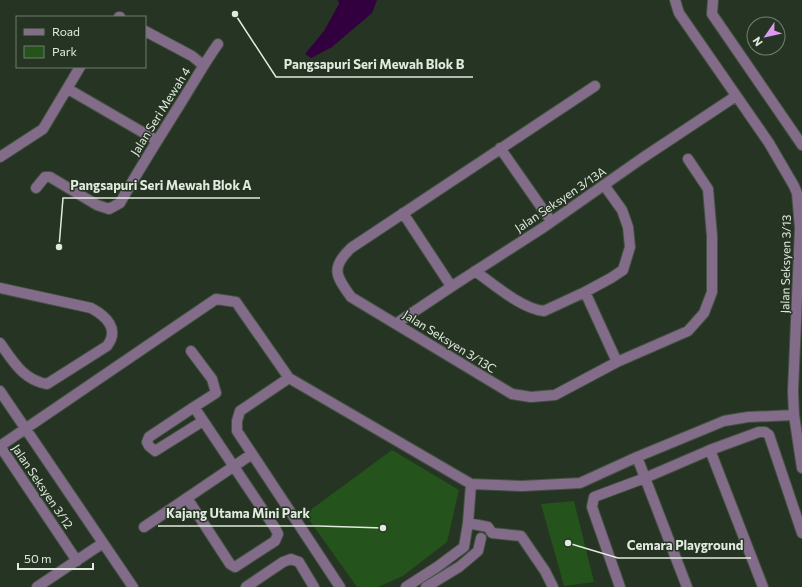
<svg xmlns="http://www.w3.org/2000/svg" width="802" height="587" font-family="Commissioner,sans-serif">
  <rect width="100%" height="100%" fill="#263423"/>
  <path fill="#24531c" d="M 392,450 L 459,490 L 447,542 L 403,576 L 378,587 L 357,587 L 305,514 Z
    M 574,501 L 594,582 L 564,586 L 541,504 Z"/>
  <path fill="#32003f" d="M 338,0 L 377,0 L 372,13 L 332,47 L 311,58 L 305,54 L 324,31 L 339,4 Z"/>
  <g fill="none" stroke-linecap="round" stroke-linejoin="round">
    <defs>
      <path id="minor" d="M 675,0 L 679,13 L 769,143 L 794,186 L 797,193 L 800,228 L 793,391 L 794,415 L 802,468
        M 713,0 L 712,14 L 802,145
        M 119,17 L 120,17
        M 145,31 L 192,56 L 203,65
        M 595,86 L 351,248 C 330,268 336,276 351,297 L 512,394 L 531,397 L 555,395 L 617,362 L 688,331 L 704,313 L 712,292 L 712,236 L 708,189 L 688,159
        M 68,89 L 156,140
        M 500,148 L 551,221
        M 0,157 L 43,129 L 80,67
        M 36,188 L 45,177 L 50,177 L 97,205 L 109,209 L 120,203 C 139,169 161,135 182,101 C 194,82 205,62 218,44
        M 403,213 L 451,286
        M 475,271 C 493,284 522,309 544,311 L 585,292 L 611,278 L 623,270 L 630,247 L 628,227 L 622,210 L 604,185
        M 0,288 L 91,308 C 106,316 120,329 107,346 L 47,384 C 23,380 13,361 0,343
        M 585,292 L 617,362
        M 397,323 L 457,283 L 544,227 L 641,159 L 736,96
        M 289,378 L 240,411 L 237,421 L 237,431 L 340,587
        M 0,391 L 133,587
        M 194,407 L 149,437 L 147,442 L 149,446 L 155,451 L 203,421
        M 0,446 L 216,299 L 236,302 L 289,378 L 471,484 L 522,486 L 580,483 L 637,457 L 724,421 L 748,417 L 794,415
        M 0,446 L 77,561
        M 710,450 L 759,432 L 765,432 L 769,435 L 802,533
        M 637,457 L 687,587
        M 187,498 L 230,564 L 235,567 L 275,541 L 278,534 L 275,528 L 194,407 L 216,393 L 212,379 L 191,351
        M 468,523 L 488,527 L 492,533 L 521,536 L 545,571 L 553,587
        M 144,527 L 252,454
        M 37,587 L 103,543
        M 246,587 L 283,562 L 291,559 L 299,562 L 314,587
        M 406,587 L 437,567 L 464,547 L 468,523 L 471,484
        M 426,587 L 459,567 L 478,551 L 481,538
        M 620,587 L 592,507 L 594,497 L 645,478 L 710,450 L 763,587"/>
    </defs>
    <use href="#minor" stroke="#445141" stroke-width="12"/>
    <use href="#minor" stroke="#826c89" stroke-width="10"/>
  </g>
  <g text-anchor="middle" dominant-baseline="central" stroke-width="3" stroke-linejoin="round" paint-order="stroke">
    <g font-size="12" fill="#e1eadf" stroke="#263423">
      <text transform="translate(160 111) rotate(-58)">Jalan Seri Mewah 4</text>
      <text transform="translate(560 199) rotate(-34)">Jalan Seksyen 3/13A</text>
      <text transform="translate(785 264) rotate(-89)">Jalan Seksyen 3/13</text>
      <text transform="translate(450 341) rotate(32)">Jalan Seksyen 3/13C</text>
      <text transform="translate(43 486) rotate(56)">Jalan Seksyen 3/12</text>
    </g>
  </g>
  <path fill="none" stroke="#e1eadf" stroke-width="1.5" d="M235 14L276 77H473M59 247L63 198H260M383 528L318 526H158M568 543L618 558H751"/>
  <g fill="#e1eadf" stroke="#263423" stroke-width="1.5">
    <circle cx="235" cy="14" r="4"/>
    <circle cx="59" cy="247" r="4"/>
    <circle cx="383" cy="528" r="4"/>
    <circle cx="568" cy="543" r="4"/>
  </g>
  <g font-size="13" text-anchor="middle" font-weight="bold" fill="#e1eadf" stroke="#263423" stroke-width="3" stroke-linejoin="round" paint-order="stroke">
    <text x="374" y="69">Pangsapuri Seri Mewah Blok B</text>
    <text x="161" y="190">Pangsapuri Seri Mewah Blok A</text>
    <text x="238" y="518">Kajang Utama Mini Park</text>
    <text x="685" y="550">Cemara Playground</text>
  </g>
  <rect x="16" y="16" width="130" height="52" fill="#263423" stroke="#717d6e"/>
  <rect x="24" y="29" width="20" height="6" fill="#826c89" stroke="#717d6e"/>
  <text x="52" y="36" font-size="12" fill="#e1eadf">Road</text>
  <rect x="24" y="46" width="20" height="12" fill="#24531c" stroke="#717d6e"/>
  <text x="52" y="56" font-size="12" fill="#e1eadf">Park</text>
  <g transform="translate(766 36) rotate(236)"><circle r="19" fill="#263423" stroke="#717d6e"/>
  <path d="M0-3L7 15L0 10L-7 15Z" fill="#dd99f3"/>
  <text y="-6" font-size="11" font-weight="bold" text-anchor="middle" fill="#e1eadf">N</text>
  </g>
  <path d="M18 563v6h75v-6" fill="none" stroke="#e1eadf" stroke-width="2"/>
  <text x="24" y="563" font-size="12" fill="#e1eadf" stroke="#263423" stroke-width="3" paint-order="stroke">50 m</text>
</svg>
